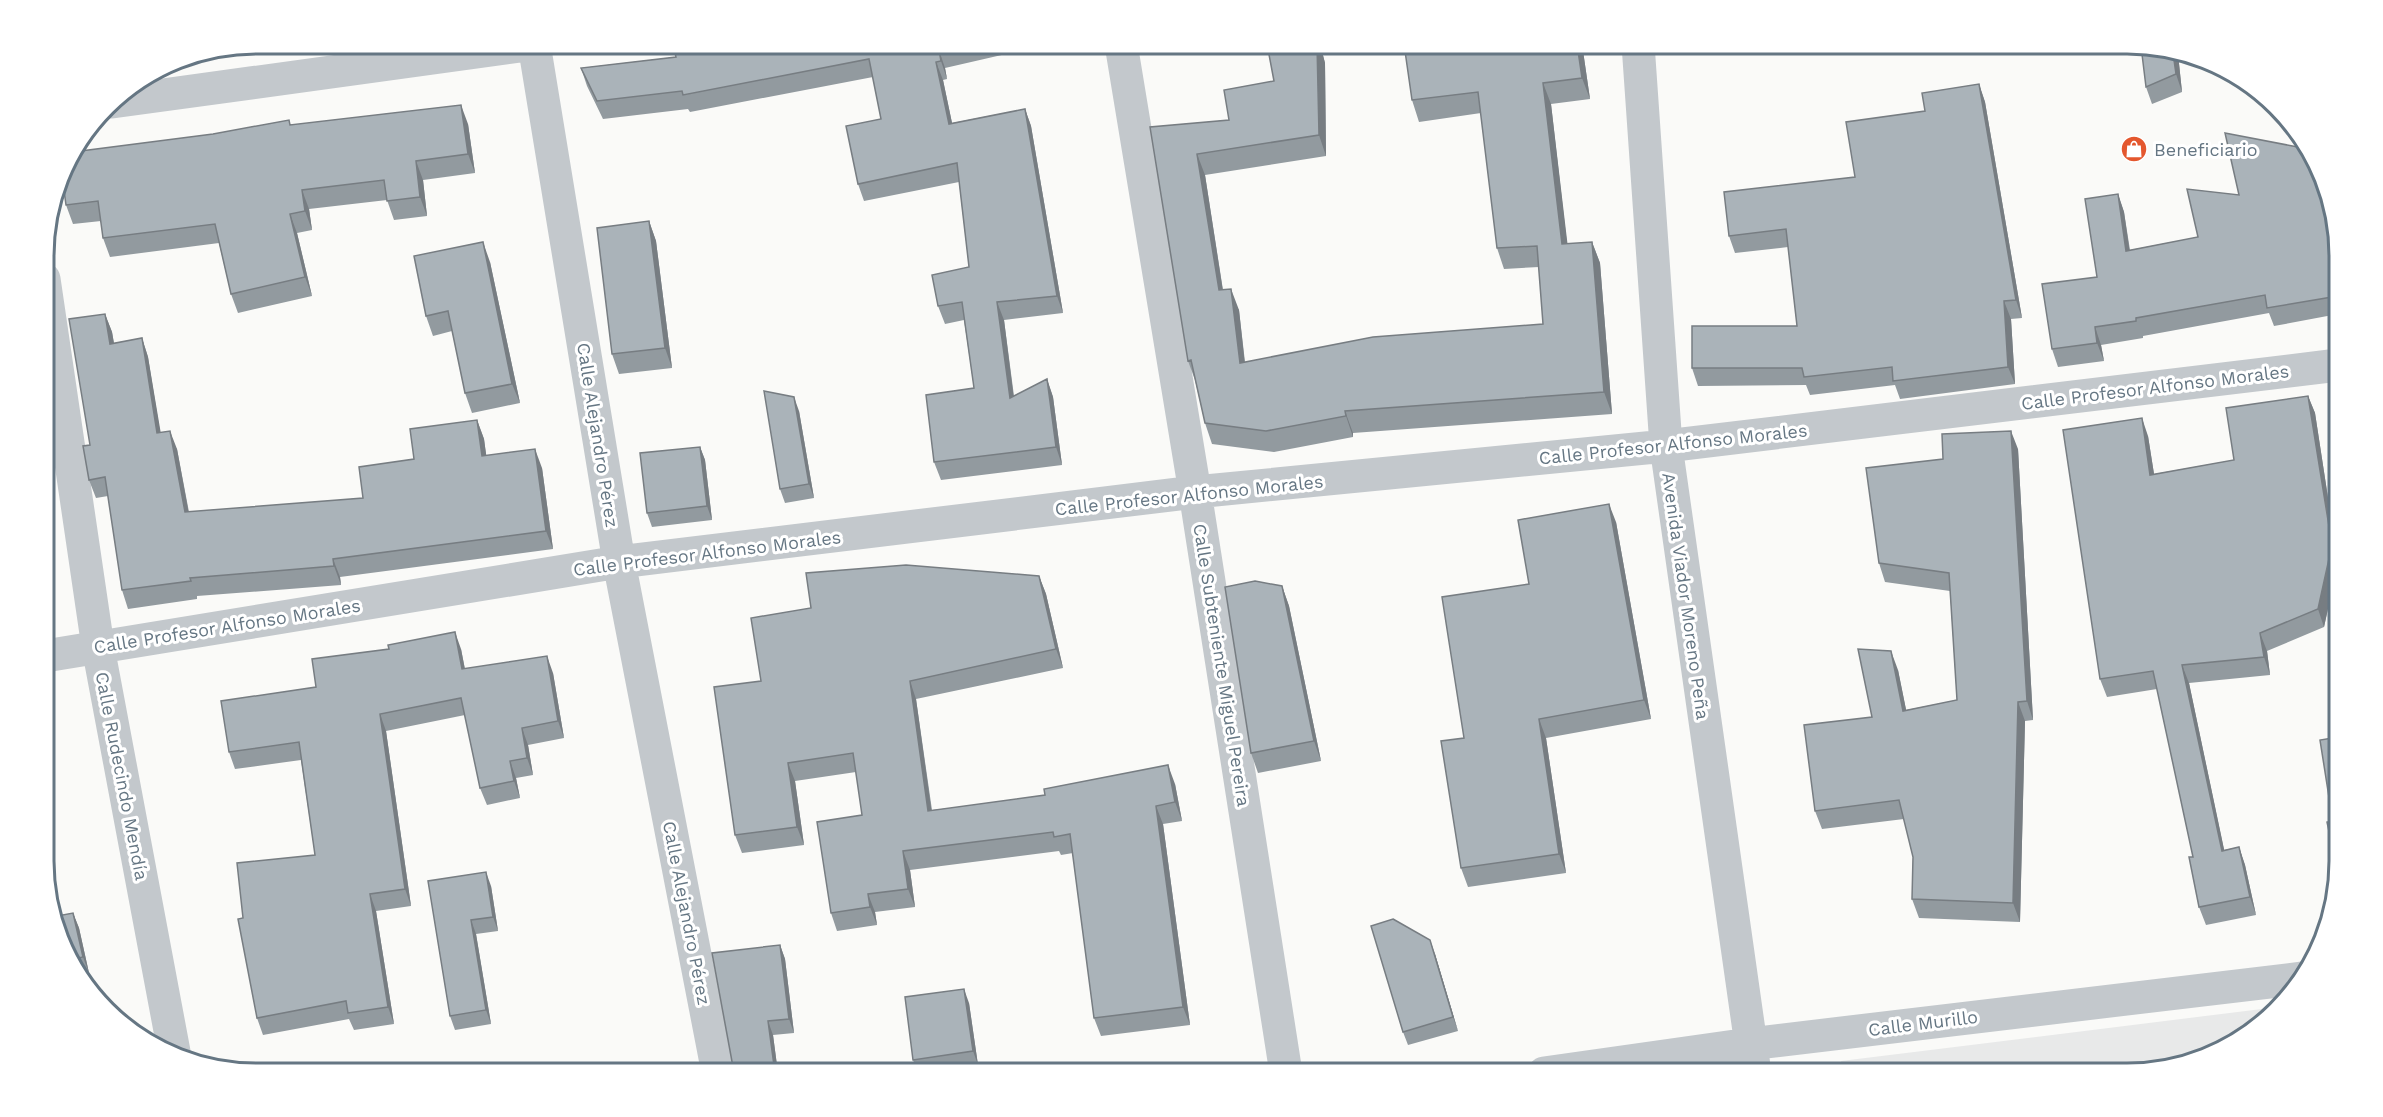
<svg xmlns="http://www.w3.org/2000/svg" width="2383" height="1117" font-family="'Work Sans',sans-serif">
  <rect width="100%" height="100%" fill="#fafaf8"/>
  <path fill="#e8e9e9" d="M 2278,1007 L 2245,1038 L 2141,1073 L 1843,1073 L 1841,1061 Z"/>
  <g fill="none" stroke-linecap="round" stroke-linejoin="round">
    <path stroke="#c3c8cc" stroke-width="33" d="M 534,44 L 619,562 L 718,1073
      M 1121,44 L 1195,492 L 1286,1073
      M 1638,44 L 1666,446 L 1755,1073
      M 112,102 L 535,44
      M 44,279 L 98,647 L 175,1057
      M 45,656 L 619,562 L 1195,492 L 1666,446 L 2338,365
      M 1544,1073 L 1749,1044 L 2303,978"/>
  </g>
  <path fill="#929a9f" d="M 723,44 L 1004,44 L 1006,54 L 945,68 L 947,79 L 943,80 L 952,123 L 1025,109 L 1031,126 L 1063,313 L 1004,320 L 1014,396 L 1047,379 L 1053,397 L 1062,465 L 941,480 L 934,462 L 974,388 L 964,320 L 945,324 L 938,306 L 969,267 L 959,182 L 864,201 L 858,184 L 881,119 L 873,77 L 690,112 L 688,109 L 603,119 L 587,86 L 581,68 L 676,57 Z
    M 1149,44 L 1185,44 L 1152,52 Z
    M 1244,44 L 1320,44 L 1325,63 L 1326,156 L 1205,175 L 1223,290 L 1239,310 L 1245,362 L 1543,324 L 1539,267 L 1504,269 L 1497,248 L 1481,113 L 1419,122 L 1412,100 L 1404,44 L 1582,44 L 1590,99 L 1551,104 L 1567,244 L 1592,242 L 1600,263 L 1612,414 L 1353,433 L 1353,437 L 1274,452 L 1212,444 L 1205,423 L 1195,380 L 1188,361 L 1150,127 L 1229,120 L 1274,81 L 1268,50 Z
    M 1808,44 L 1872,44 L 1811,51 Z
    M 2073,44 L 2130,44 L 2076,51 Z
    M 2178,54 L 2182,92 L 2152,104 L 2146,87 Z
    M 1979,84 L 1985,102 L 2022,318 L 2011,319 L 2015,384 L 1900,399 L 1895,385 L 1810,395 L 1806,385 L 1698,386 L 1692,368 L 1797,326 L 1788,247 L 1735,253 L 1729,236 L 1855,177 L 1925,111 Z
    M 468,124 L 475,173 L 423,180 L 427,216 L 394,220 L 387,200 L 309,209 L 312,230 L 297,233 L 312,296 L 238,313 L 231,294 L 219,243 L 110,257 L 103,238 L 101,221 L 73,224 L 66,205 L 291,125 Z
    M 2303,148 L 2338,228 L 2338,314 L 2274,326 L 2269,313 L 2143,336 L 2143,338 L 2101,345 L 2104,361 L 2058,367 L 2052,349 L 2097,277 L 2118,194 L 2124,212 L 2130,250 L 2198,237 L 2239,195 Z
    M 649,221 L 656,241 L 672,368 L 619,374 L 612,354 Z
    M 490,262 L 520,403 L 472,413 L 465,393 L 452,331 L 433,336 L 426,316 Z
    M 105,314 L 112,332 L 114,343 L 142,338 L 148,357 L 160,432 L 177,449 L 189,512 L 363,498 L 414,459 L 477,420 L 484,439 L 486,455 L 542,468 L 553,549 L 340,577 L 341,585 L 197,596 L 197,599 L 128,609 L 122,590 L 108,496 L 96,498 L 89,480 L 90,445 Z
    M 2308,396 L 2315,413 L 2338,563 L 2324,627 L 2267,651 L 2270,675 L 2189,683 L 2224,850 L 2239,847 L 2245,865 L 2256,915 L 2206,925 L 2199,907 L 2193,857 L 2157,689 L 2107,697 L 2100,679 L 2148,436 L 2154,474 L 2234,460 Z
    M 799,411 L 814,498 L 785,503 L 780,489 Z
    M 700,447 L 705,460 L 712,520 L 652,527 L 647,513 Z
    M 2018,449 L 2033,720 L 2025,721 L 2020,922 L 1919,918 L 1912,899 L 1913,857 L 1904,819 L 1822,829 L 1815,811 L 1872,717 L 1898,670 L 1906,710 L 1957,700 L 1950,591 L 1885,582 L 1879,563 Z
    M 1616,522 L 1651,719 L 1546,738 L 1566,873 L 1468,887 L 1461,868 L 1464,738 L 1529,584 Z
    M 1039,576 L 1046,594 L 1063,668 L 916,699 L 932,810 L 1175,784 L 1182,821 L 1163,824 L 1190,1025 L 1101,1036 L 1094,1018 L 1073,853 L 1061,855 L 1059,851 L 910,870 L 915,907 L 875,912 L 877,925 L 837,931 L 831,913 L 862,815 L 856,772 L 795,781 L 804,845 L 742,853 L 735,835 L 761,681 Z
    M 1282,586 L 1289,606 L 1321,761 L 1258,773 L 1251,753 Z
    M 461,649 L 465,669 L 553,673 L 564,738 L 528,745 L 533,775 L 516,778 L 520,798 L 487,805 L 480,788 L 465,715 L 386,731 L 411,906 L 376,911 L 394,1024 L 354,1030 L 349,1019 L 263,1035 L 257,1018 L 243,918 L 315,855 L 301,760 L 235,769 L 229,752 L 316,687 Z
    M 2339,737 L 2339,857 L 2336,858 L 2333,850 L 2335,821 L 2331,810 Z
    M 428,881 L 491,886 L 498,931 L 476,934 L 491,1024 L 455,1030 L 450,1016 Z
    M 73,913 L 79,928 L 89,973 L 81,975 L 57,916 Z
    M 780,945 L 785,959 L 794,1033 L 773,1035 L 778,1073 L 734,1073 Z
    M 1435,954 L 1458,1031 L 1408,1045 L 1403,1032 Z
    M 969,1003 L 978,1065 L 918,1073 L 913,1060 Z"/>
  <path fill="#777d82" d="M 1317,44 L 1320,44 L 1325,63 L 1326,156 L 1319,135 Z
    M 1577,44 L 1582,44 L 1590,99 L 1582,78 Z
    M 939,50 L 945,68 L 947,79 L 941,61 Z
    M 2173,53 L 2178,54 L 2182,92 L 2176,74 Z
    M 936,62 L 943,80 L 956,142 L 949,124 Z
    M 1543,83 L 1551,104 L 1570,265 L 1562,244 Z
    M 1979,84 L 1985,102 L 2022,318 L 2016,300 Z
    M 461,105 L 468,124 L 475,173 L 468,154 Z
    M 1025,109 L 1031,126 L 1063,313 L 1057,296 Z
    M 1197,154 L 1205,175 L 1226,311 L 1219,290 Z
    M 416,161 L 423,180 L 427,216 L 420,197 Z
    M 302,190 L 309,209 L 312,230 L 305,211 Z
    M 2118,194 L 2124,212 L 2132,268 L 2126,251 Z
    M 290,214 L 297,233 L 312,296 L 305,277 Z
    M 649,221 L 656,241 L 672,368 L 665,348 Z
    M 483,242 L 490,262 L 520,403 L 512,384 Z
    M 1592,242 L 1600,263 L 1612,414 L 1604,392 Z
    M 1231,289 L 1239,310 L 1247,384 L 1240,363 Z
    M 2004,301 L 2011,319 L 2015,384 L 2008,367 Z
    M 997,302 L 1004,320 L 1016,416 L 1010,398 Z
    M 105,314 L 112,332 L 117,362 L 110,344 Z
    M 2095,327 L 2101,345 L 2104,361 L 2097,343 Z
    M 142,338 L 148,357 L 164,452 L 157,433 Z
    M 1047,379 L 1053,397 L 1062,465 L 1056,447 Z
    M 2308,396 L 2315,413 L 2338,563 L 2324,627 L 2318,609 Z
    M 794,397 L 799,411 L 814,498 L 809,484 Z
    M 1345,411 L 1353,433 L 1353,437 L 1346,416 Z
    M 2142,418 L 2148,436 L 2157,493 L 2150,475 Z
    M 477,420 L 484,439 L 489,475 L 482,456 Z
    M 170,431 L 177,449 L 192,531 L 185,512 Z
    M 2011,431 L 2018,449 L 2033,720 L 2027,701 Z
    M 700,447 L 705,460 L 712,520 L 707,506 Z
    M 535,449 L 542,468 L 553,549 L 546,531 Z
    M 1609,504 L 1616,522 L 1651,719 L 1644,700 Z
    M 333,559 L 340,577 L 341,585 L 334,566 Z
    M 1039,576 L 1046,594 L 1063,668 L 1056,649 Z
    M 1282,586 L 1289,606 L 1321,761 L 1314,741 Z
    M 455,632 L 461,649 L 468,686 L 462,669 Z
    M 2260,633 L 2267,651 L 2270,675 L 2264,657 Z
    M 1891,651 L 1898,670 L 1910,729 L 1903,711 Z
    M 547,656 L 553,673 L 564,738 L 558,721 Z
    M 2182,665 L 2189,683 L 2228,868 L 2222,851 Z
    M 910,681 L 916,699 L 934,829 L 928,811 Z
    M 2018,702 L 2025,721 L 2020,922 L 2013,903 Z
    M 380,714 L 386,731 L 411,906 L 405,889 Z
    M 1539,719 L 1546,738 L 1566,873 L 1559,854 Z
    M 522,728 L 528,745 L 533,775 L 527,758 Z
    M 510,761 L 516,778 L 520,798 L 514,781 Z
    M 788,763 L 795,781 L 804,845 L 797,827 Z
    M 1168,765 L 1175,784 L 1182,821 L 1175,802 Z
    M 1156,806 L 1163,824 L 1190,1025 L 1183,1007 Z
    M 2239,847 L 2245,865 L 2256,915 L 2250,897 Z
    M 903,851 L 910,870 L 915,907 L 908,889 Z
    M 486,872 L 491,886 L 498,931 L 493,917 Z
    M 370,894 L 376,911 L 394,1024 L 388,1007 Z
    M 868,894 L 875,912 L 877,925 L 870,907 Z
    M 73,913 L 79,928 L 89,973 L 83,957 Z
    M 471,920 L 476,934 L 491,1024 L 486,1010 Z
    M 1430,940 L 1435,954 L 1458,1031 L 1453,1017 Z
    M 780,945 L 785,959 L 794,1033 L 789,1019 Z
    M 964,989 L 969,1003 L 978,1065 L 973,1051 Z
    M 768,1021 L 773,1035 L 778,1073 L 775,1073 Z"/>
  <path fill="#aab3b9" stroke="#777d82" stroke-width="1.5" d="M 723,44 L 968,44 L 939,50 L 941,61 L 936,62 L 949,124 L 1025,109 L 1057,296 L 997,302 L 1010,398 L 1047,379 L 1056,447 L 934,462 L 926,395 L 974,388 L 962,302 L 938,306 L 932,275 L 969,267 L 957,163 L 858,184 L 846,126 L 881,119 L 869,59 L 683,95 L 682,91 L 597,101 L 581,68 L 676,57 L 675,53 Z
    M 1267,44 L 1317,44 L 1319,135 L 1197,154 L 1219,290 L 1231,289 L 1240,363 L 1373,337 L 1543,324 L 1537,246 L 1497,248 L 1478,92 L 1412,100 L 1404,44 L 1577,44 L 1582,78 L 1543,83 L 1562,244 L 1592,242 L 1604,392 L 1345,411 L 1346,416 L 1266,431 L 1205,423 L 1191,360 L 1188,361 L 1150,127 L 1229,120 L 1224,90 L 1274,81 Z
    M 2141,46 L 2173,53 L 2176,74 L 2146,87 Z
    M 1979,84 L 2016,300 L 2004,301 L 2008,367 L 1893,381 L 1892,367 L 1804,377 L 1802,368 L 1692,368 L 1692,326 L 1797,326 L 1786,229 L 1729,236 L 1724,192 L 1855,177 L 1846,122 L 1925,111 L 1922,93 Z
    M 461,105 L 468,154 L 416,161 L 420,197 L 387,201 L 384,180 L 302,190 L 305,211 L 290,214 L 305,277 L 231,294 L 215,224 L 103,238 L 98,201 L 66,205 L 62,175 L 66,162 L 73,152 L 213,134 L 289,120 L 290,125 Z
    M 2225,133 L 2303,148 L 2302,143 L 2338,228 L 2338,294 L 2332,297 L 2267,308 L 2265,295 L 2136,318 L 2136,321 L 2095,327 L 2097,343 L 2052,349 L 2042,284 L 2097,277 L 2085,199 L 2118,194 L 2126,251 L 2198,237 L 2187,189 L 2239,195 Z
    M 649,221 L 665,348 L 612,354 L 597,228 Z
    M 483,242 L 512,384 L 465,393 L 448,311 L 426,316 L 414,256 Z
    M 105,314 L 110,344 L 142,338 L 157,433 L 170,431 L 185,512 L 363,498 L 359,467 L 414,459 L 410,429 L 477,420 L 482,456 L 535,449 L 546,531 L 333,559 L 334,566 L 190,578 L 191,581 L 122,590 L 105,477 L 89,480 L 83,446 L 90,445 L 69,319 Z
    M 764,391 L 794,397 L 809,484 L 780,489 Z
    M 2308,396 L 2332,545 L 2318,609 L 2260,633 L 2264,657 L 2182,665 L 2222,851 L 2239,847 L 2250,897 L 2199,907 L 2189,857 L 2193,857 L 2153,671 L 2100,679 L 2063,430 L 2142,418 L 2150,475 L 2234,460 L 2226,408 Z
    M 2011,431 L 2027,701 L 2018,702 L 2013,903 L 1912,899 L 1913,857 L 1899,800 L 1815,811 L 1804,725 L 1872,717 L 1858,649 L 1891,651 L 1903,711 L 1957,700 L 1949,573 L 1879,563 L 1866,468 L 1943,459 L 1942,434 Z
    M 700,447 L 707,506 L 647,513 L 640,453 Z
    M 1609,504 L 1644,700 L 1539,719 L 1559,854 L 1461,868 L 1441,741 L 1464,738 L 1442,597 L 1529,584 L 1518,520 Z
    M 906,565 L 1039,576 L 1056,649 L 910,681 L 928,811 L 1045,795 L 1044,789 L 1168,765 L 1175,802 L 1156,806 L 1183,1007 L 1094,1018 L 1070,834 L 1054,837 L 1053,832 L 903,851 L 908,889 L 868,894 L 870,907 L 831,913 L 817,822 L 862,815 L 853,753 L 788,763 L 797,827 L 735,835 L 714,687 L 761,681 L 751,618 L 811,608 L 806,573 Z
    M 1255,581 L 1282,586 L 1314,741 L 1251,753 L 1225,587 Z
    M 455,632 L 462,669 L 547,656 L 558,721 L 522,728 L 527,758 L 510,761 L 514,781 L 480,788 L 461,698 L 380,714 L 405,889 L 370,894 L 388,1007 L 348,1013 L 346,1001 L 257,1018 L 238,919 L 243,918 L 237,863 L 315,855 L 299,742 L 229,752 L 221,701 L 316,687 L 312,659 L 389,649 L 388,645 Z
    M 2339,737 L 2339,808 L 2331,810 L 2320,740 Z
    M 2339,820 L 2339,849 L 2333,850 L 2327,822 Z
    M 486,872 L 493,917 L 471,920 L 486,1010 L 450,1016 L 428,881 Z
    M 73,913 L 83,957 L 74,959 L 57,916 Z
    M 1393,919 L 1430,940 L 1453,1017 L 1403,1032 L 1371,926 Z
    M 780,945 L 789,1019 L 768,1021 L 775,1073 L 734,1073 L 731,1056 L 712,953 Z
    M 964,989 L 973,1051 L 913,1060 L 905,997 Z"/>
  <defs>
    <symbol id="shop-disc" viewBox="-11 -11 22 22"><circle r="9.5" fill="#e4572e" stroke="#fff"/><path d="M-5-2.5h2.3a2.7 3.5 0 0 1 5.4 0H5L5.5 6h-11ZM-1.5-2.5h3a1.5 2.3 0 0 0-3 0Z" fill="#fff"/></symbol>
  </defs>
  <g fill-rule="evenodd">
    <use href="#shop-disc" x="2119" y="134" width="30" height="30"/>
  </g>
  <g text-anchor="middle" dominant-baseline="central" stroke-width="6" stroke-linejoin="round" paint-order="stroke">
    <g font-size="18" fill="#657683" stroke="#fff" text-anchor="start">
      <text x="2154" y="149">Beneficiario</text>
    </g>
    <g font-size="18" fill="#657683" stroke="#fff">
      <text transform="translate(2155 387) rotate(-7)">Calle Profesor Alfonso Morales</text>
      <text transform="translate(598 435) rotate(81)">Calle Alejandro Pérez</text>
      <text transform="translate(1673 444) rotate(-6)">Calle Profesor Alfonso Morales</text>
      <text transform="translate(1189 495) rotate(-6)">Calle Profesor Alfonso Morales</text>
      <text transform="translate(707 553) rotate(-7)">Calle Profesor Alfonso Morales</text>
      <text transform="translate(1686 596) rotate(82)">Avenida Viador Moreno Peña</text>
      <text transform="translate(227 626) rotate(-9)">Calle Profesor Alfonso Morales</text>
      <text transform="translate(1222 665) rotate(81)">Calle Subteniente Miguel Pereira</text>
      <text transform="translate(122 776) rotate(79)">Calle Rudecindo Mendía</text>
      <text transform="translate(687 913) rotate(79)">Calle Alejandro Pérez</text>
      <text transform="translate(1923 1023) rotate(-7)">Calle Murillo</text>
    </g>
  </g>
  <path d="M0 0H2383V1117H0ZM256 54H2127A202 202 0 0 1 2329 256V861A202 202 0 0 1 2127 1063H256A202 202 0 0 1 54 861V256A202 202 0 0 1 256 54Z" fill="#fff" fill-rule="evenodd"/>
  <path fill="none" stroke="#657683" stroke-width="3" d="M256 54H2127A202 202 0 0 1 2329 256V861A202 202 0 0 1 2127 1063H256A202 202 0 0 1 54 861V256A202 202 0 0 1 256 54Z"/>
</svg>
